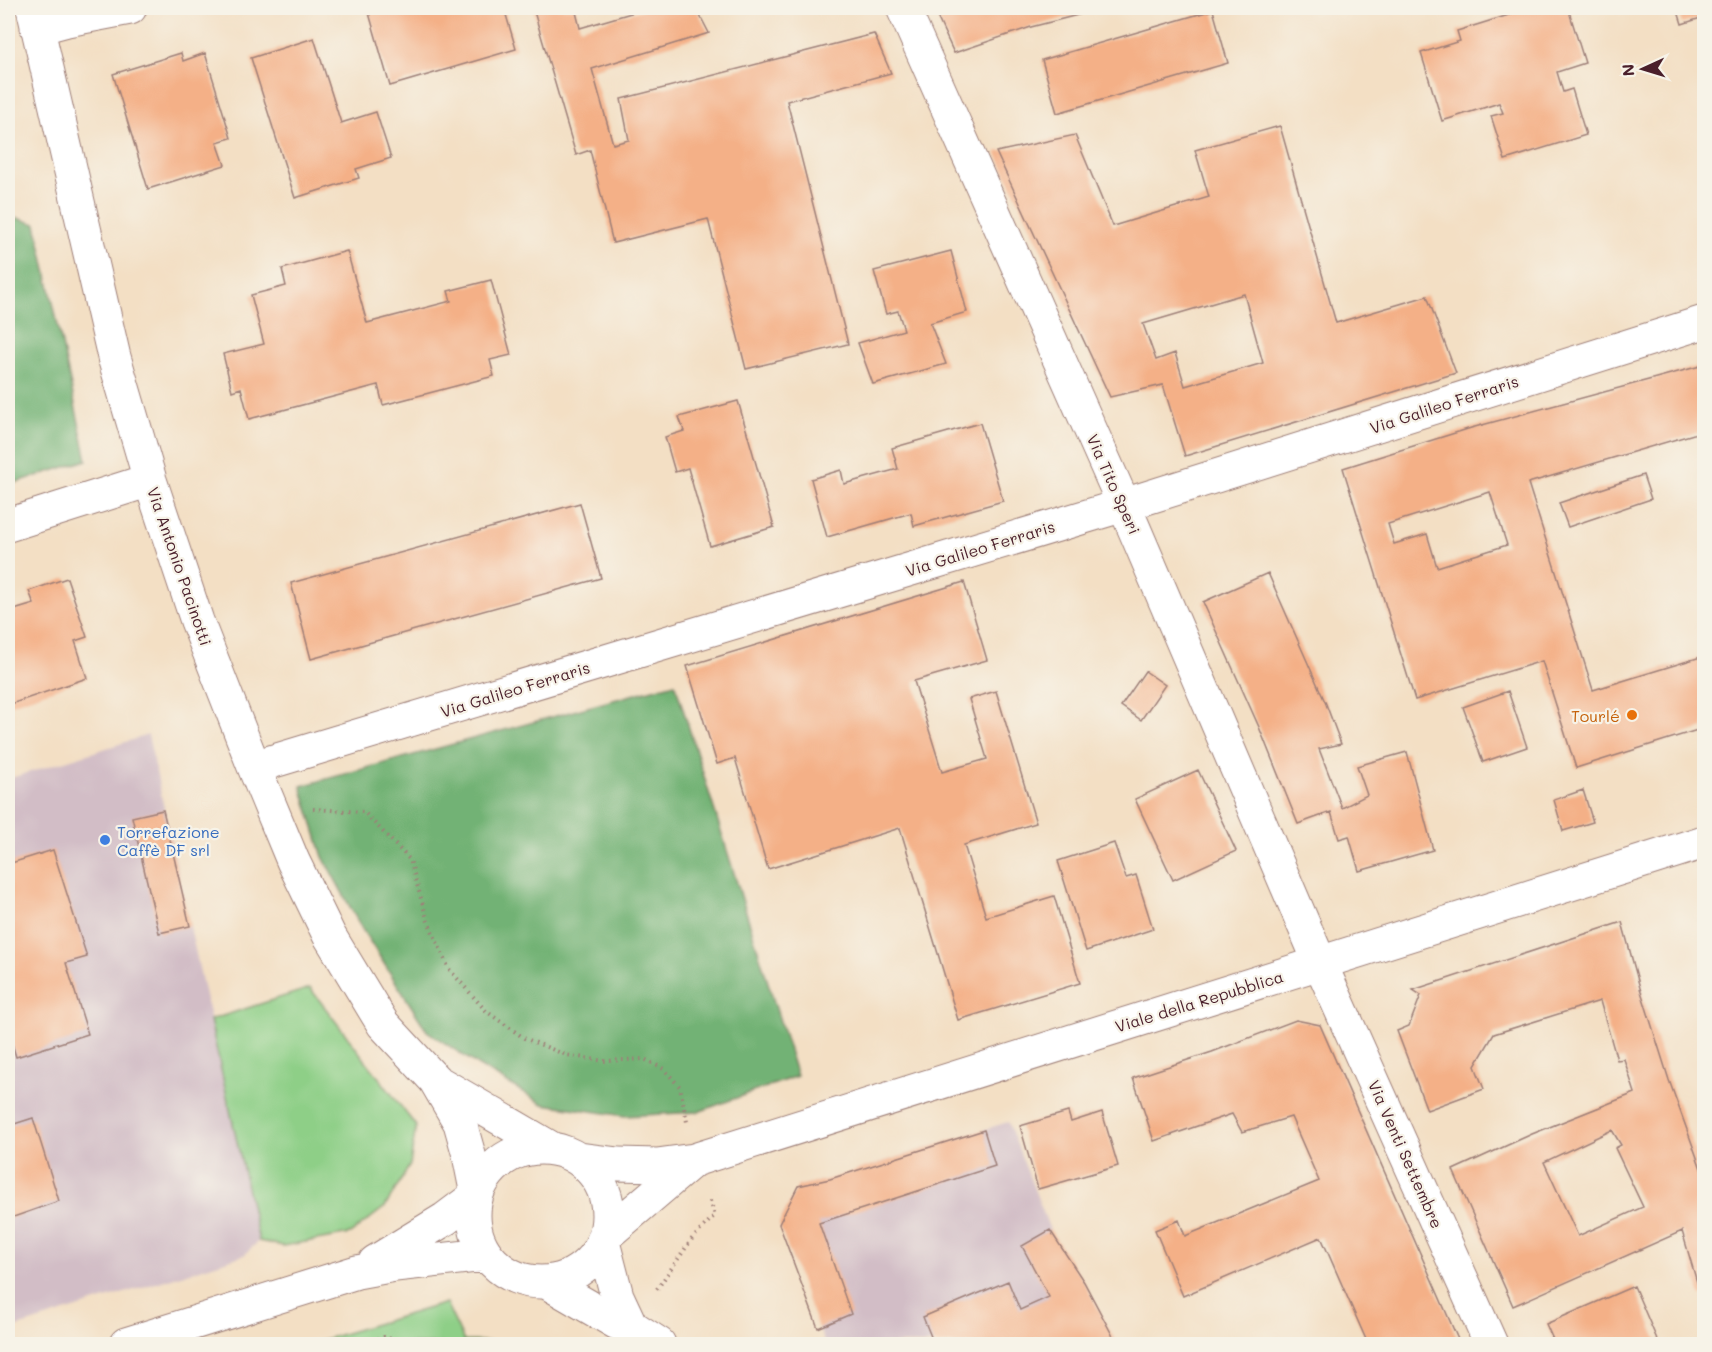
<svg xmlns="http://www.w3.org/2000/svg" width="1712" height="1352" font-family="Mali,sans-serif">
  <rect width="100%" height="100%" fill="#f7f3e8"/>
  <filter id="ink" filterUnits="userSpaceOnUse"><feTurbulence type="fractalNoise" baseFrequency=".0167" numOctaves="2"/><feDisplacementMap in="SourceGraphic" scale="12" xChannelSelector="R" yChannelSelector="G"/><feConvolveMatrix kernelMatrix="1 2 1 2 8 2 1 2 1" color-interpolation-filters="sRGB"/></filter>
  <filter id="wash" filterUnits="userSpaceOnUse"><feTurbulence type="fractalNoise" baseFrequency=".008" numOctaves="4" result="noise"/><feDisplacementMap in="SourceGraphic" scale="24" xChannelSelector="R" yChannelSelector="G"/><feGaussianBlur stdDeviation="1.35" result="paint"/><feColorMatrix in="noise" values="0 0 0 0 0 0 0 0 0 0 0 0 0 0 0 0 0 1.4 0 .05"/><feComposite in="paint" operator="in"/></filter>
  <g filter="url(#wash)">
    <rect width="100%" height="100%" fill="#f3dfc4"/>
    <path fill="#d2bdc6" d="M 148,735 L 259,1241 L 244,1255 L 8,1330 L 8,779 Z
      M 1008,1122 L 1050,1230 L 1084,1282 L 1117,1344 L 825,1344 L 779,1224 L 798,1186 L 830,1179 Z"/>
    <path fill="#8ecf87" stroke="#6c7759" stroke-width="1.5" d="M 310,988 L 416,1126 L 410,1165 L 385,1207 L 350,1234 L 283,1246 L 259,1241 L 210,1020 Z
      M 446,1303 L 464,1341 L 581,1344 L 309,1344 Z"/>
    <path fill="#72b274" stroke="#5e6850" stroke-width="1.5" d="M 17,218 L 36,224 L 87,460 L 8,485 L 8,221 Z
      M 675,683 L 797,1076 L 698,1112 L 625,1116 L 543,1104 L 479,1066 L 427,1031 L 362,929 L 323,857 L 301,786 Z"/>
    <g id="blocks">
      <path fill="#f4b087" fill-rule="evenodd" d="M 387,8 L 504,8 L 516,49 L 390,86 L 369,13 Z
        M 533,8 L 575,8 L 580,28 L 648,8 L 696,8 L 709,33 L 592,69 L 613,144 L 629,140 L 621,99 L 874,34 L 891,73 L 787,101 L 848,344 L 746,369 L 708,219 L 613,243 L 590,150 L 576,155 Z
        M 933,8 L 1105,8 L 1031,27 L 954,53 Z
        M 1509,8 L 1568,8 L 1585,63 L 1557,72 L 1563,92 L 1572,89 L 1586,135 L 1505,160 L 1491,116 L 1503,113 L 1499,103 L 1442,121 L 1421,53 L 1460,41 L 1457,31 L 1512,14 Z
        M 1677,8 L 1704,8 L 1704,17 L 1682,24 Z
        M 1213,10 L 1228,63 L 1057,113 L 1042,60 Z
        M 314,38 L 341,123 L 376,112 L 391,158 L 356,169 L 359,178 L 295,198 L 251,58 Z
        M 181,53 L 183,61 L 205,53 L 231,138 L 217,142 L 225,165 L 148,189 L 113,74 Z
        M 1280,126 L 1336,323 L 1427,296 L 1456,373 L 1185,456 L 1163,385 L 1110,397 L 996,152 L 1075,135 L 1113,226 L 1209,197 L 1195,150 ZM 1244,294 L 1263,363 L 1185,386 L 1175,353 L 1156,360 L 1143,324 Z
        M 347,251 L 367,323 L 451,301 L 448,291 L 491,280 L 511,355 L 490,360 L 494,376 L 383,405 L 378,385 L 249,419 L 241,388 L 232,391 L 223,354 L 264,344 L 251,295 L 286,286 L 282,269 Z
        M 951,251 L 967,312 L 930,323 L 946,364 L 873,384 L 858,343 L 904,330 L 898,311 L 886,314 L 874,271 Z
        M 1704,365 L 1704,431 L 1528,483 L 1593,690 L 1704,656 L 1704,728 L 1576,768 L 1542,661 L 1415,700 L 1343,468 L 1471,428 ZM 1490,492 L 1507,545 L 1437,567 L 1427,534 L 1394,544 L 1388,524 Z
        M 738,401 L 774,527 L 710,546 L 688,468 L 675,472 L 665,437 L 684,431 L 679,417 Z
        M 980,423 L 1003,501 L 914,526 L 911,513 L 827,537 L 811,479 L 841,470 L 844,484 L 898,469 L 892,448 Z
        M 1643,475 L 1651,499 L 1568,527 L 1559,503 Z
        M 580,503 L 601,578 L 311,659 L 291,583 Z
        M 1268,573 L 1326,704 L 1341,744 L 1319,749 L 1342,808 L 1367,795 L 1357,766 L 1407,752 L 1433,850 L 1359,871 L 1349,836 L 1339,839 L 1331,812 L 1298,824 L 1259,727 L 1203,602 Z
        M 67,578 L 87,637 L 75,641 L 87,678 L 8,705 L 8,601 L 11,600 L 14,610 L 34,604 L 29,591 Z
        M 964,582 L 987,660 L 914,681 L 942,772 L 987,759 L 969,699 L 996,691 L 1036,823 L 964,845 L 986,917 L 1054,896 L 1080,983 L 958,1020 L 900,828 L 768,869 L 735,758 L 717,764 L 687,666 Z
        M 1145,671 L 1165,685 L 1141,720 L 1121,706 Z
        M 1508,691 L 1527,747 L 1483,762 L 1463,707 Z
        M 1198,770 L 1236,851 L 1173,880 L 1135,799 Z
        M 1583,790 L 1593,822 L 1563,831 L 1554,800 Z
        M 163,810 L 190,926 L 159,933 L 132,817 Z
        M 1114,843 L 1126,878 L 1136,875 L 1153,929 L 1086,951 L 1058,861 Z
        M 53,850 L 87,957 L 66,963 L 88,1034 L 16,1057 L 8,1030 L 8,864 Z
        M 1622,922 L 1640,988 L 1669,1080 L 1704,1177 L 1704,1295 L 1701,1296 L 1682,1231 L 1513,1306 L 1453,1170 L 1532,1134 L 1635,1093 L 1624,1059 L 1617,1060 L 1600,1001 L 1494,1034 L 1475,1066 L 1484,1089 L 1427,1110 L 1397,1031 L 1409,1026 L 1421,995 L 1413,990 ZM 1612,1130 L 1621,1145 L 1615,1148 L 1643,1207 L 1578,1236 L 1544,1162 Z
        M 1296,1020 L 1320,1025 L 1460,1344 L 1368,1344 L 1321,1237 L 1183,1296 L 1155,1230 L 1179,1220 L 1185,1236 L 1319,1181 L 1291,1117 L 1242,1132 L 1232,1114 L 1154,1141 L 1133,1078 L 1212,1052 Z
        M 1068,1112 L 1071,1122 L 1102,1112 L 1118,1166 L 1038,1189 L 1020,1126 Z
        M 33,1118 L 59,1201 L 8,1219 L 8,1126 Z
        M 984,1130 L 995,1166 L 819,1223 L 851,1314 L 818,1328 L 779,1224 L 798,1186 L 830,1179 Z
        M 1050,1230 L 1084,1282 L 1117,1344 L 934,1344 L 923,1317 L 1008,1281 L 1020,1310 L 1049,1297 L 1022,1246 Z
        M 1634,1286 L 1659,1344 L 1555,1344 L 1546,1324 Z"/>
    </g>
  </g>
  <g filter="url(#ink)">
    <use href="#blocks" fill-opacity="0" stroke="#9e7f78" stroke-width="1.5"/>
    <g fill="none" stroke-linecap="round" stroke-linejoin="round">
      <defs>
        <path id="minor" d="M 33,8 L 114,357 L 150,480 L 197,621 L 254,767 L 293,861 L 329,935 L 383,1024 L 435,1080 L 460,1123 L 469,1155 L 477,1195
          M 903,8 L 1124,505 L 1320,963 L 1491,1344
          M 37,28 L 67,20 L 130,8
          M 8,525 L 150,480
          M 254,767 L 1124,505 L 1704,322
          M 436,1081 L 551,1148
          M474 1215a67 67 0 1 1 134 0a67 67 0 1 1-134 0Z
          M 579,1159 L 618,1164 L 657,1165 L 694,1160 L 1704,842
          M 605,1236 L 694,1160
          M 603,1242 L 617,1296 L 631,1326
          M 375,1262 L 445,1219 L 477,1195
          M 548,1283 L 617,1323 L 631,1326 L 659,1344
          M 126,1344 L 357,1272 L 395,1265 L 485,1255"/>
      </defs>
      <use href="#minor" stroke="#9e7f78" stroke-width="35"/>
      <path stroke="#9e7f78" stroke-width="4" stroke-dasharray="1.5 4.5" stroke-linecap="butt" d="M 313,809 L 364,812 L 410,860 L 427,919 L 449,969 L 486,1011 L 524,1038 L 566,1055 L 604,1061 L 644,1059 L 664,1069 L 680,1087 L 687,1122
        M 657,1289 L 692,1239 L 715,1215 L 709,1198
        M 360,1344 L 384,1337 L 410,1344"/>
      <use href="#minor" stroke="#fff" stroke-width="33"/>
    </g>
  </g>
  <circle fill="#e8710a" stroke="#f7f3e8" stroke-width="2" cx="1632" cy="715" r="6"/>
  <circle fill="#3f7fe0" stroke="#f7f3e8" stroke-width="2" cx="105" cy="840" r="6"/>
  <g text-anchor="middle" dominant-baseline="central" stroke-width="4.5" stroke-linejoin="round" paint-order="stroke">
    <g font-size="16" fill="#4a1f2b" stroke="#f7f3e8">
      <text transform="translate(1444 404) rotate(-18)">Via Galileo Ferraris</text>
      <text transform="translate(1114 484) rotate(66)">Via Tito Speri</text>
      <text transform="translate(980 548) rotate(-17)">Via Galileo Ferraris</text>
      <text transform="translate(180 566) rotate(71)">Via Antonio Pacinotti</text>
      <text transform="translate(515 689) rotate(-17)">Via Galileo Ferraris</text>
      <text transform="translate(1199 1001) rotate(-17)">Viale della Repubblica</text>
      <text transform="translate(1406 1154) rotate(66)">Via Venti Settembre</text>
    </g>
    <g font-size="16" fill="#c56008" stroke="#f7f3e8" text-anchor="end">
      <text x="1620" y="715">Tourlé</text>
    </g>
    <g font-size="16" fill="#366cbe" stroke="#f7f3e8" text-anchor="start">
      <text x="117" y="831">Torrefazione<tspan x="117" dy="18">Caffè DF srl</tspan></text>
    </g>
  </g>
  <rect width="1712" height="1352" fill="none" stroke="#f7f3e8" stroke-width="30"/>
  <g transform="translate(1643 69) rotate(266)" stroke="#f7f3e8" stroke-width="4.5" paint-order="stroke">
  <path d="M0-4.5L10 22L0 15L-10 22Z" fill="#4a1f2b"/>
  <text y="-9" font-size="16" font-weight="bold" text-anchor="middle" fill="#4a1f2b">N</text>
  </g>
</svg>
